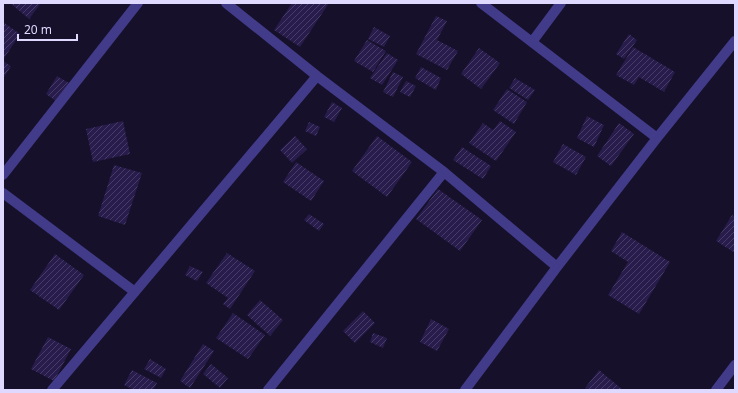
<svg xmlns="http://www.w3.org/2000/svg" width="738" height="393" font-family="'Noto Sans',sans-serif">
  <defs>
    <pattern id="building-hatch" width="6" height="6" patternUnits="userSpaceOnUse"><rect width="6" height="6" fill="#271c4b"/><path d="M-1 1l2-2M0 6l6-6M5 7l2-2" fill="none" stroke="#463c66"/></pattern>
  </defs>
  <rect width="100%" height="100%" fill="#16102a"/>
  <path fill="url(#building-hatch)" d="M 10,3 L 41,3 L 29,19 Z
    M 292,3 L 329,3 L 300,47 L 274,30 Z
    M 436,16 L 447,21 L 437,40 L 458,51 L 447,70 L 416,54 Z
    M 3,22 L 20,34 L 3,60 Z
    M 374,27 L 390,36 L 384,47 L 368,39 Z
    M 629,34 L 637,40 L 624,59 L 616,54 Z
    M 367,40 L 386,51 L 373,72 L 354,61 Z
    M 633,47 L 675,72 L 664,92 L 639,77 L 634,85 L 616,75 Z
    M 479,48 L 500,63 L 481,89 L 461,74 Z
    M 387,53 L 398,60 L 382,85 L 370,78 Z
    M 3,61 L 11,66 L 3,79 Z
    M 421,67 L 441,78 L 436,90 L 415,78 Z
    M 393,72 L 403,77 L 393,97 L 383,92 Z
    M 57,76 L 69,83 L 57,102 L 46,94 Z
    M 515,78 L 535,90 L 528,100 L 509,88 Z
    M 406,81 L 416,86 L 410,97 L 400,92 Z
    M 507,89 L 527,102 L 514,124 L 493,110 Z
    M 332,102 L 342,108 L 334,122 L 324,117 Z
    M 587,116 L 604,125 L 594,147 L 577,138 Z
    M 123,121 L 130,154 L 93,162 L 86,129 Z
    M 500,121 L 516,132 L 496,161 L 469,143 L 483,123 L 493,130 Z
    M 309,122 L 320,127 L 316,136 L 305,131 Z
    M 619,123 L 634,134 L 611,166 L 597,156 Z
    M 295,136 L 307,149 L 292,163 L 280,150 Z
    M 377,136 L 412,162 L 387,197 L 352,171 Z
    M 563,144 L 586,157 L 576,175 L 553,162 Z
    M 462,147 L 491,166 L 483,179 L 453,160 Z
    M 296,162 L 324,181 L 311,201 L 283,182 Z
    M 114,165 L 142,173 L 125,225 L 98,216 Z
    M 438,189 L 482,220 L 460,251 L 416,219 Z
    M 309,214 L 324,224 L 319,231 L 304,220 Z
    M 732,215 L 735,217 L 735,253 L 716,241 Z
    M 622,232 L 670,262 L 639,314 L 608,295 L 628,262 L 611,251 Z
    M 227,253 L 255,271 L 230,309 L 223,304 L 228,298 L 206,283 Z
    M 55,254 L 84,275 L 59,310 L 30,290 Z
    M 190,266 L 203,272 L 197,281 L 185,275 Z
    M 260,300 L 283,320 L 270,336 L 247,315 Z
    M 363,311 L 375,323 L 355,343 L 343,331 Z
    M 233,313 L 265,335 L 248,359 L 216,338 Z
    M 431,319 L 449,329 L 437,351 L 420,342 Z
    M 373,333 L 387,338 L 383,348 L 370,342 Z
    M 48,337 L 71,349 L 54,381 L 31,369 Z
    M 203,344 L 214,351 L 190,388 L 180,381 Z
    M 150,359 L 166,369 L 161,378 L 144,369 Z
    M 211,364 L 228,378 L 220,388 L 203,374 Z
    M 132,370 L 157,383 L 153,390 L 134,390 L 124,385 Z
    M 599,370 L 623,390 L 587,390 L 585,388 Z"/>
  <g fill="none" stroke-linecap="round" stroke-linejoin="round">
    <path stroke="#413b89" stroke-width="10" d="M 226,3 L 317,76 L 444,172 L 557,267
      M 481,3 L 657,138
      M 532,42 L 561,3
      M 3,175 L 138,3
      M 3,193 L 135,292
      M 52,390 L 317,76
      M 268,390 L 444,172
      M 465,390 L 557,267 L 657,138 L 735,41
      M 716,390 L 735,365"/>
  </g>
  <rect width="738" height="393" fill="none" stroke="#dfd9ff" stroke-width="8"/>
  <path d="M18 34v6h59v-6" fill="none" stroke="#dfd9ff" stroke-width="2"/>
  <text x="24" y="34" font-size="12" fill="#dfd9ff" stroke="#16102a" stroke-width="3" paint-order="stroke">20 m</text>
</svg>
